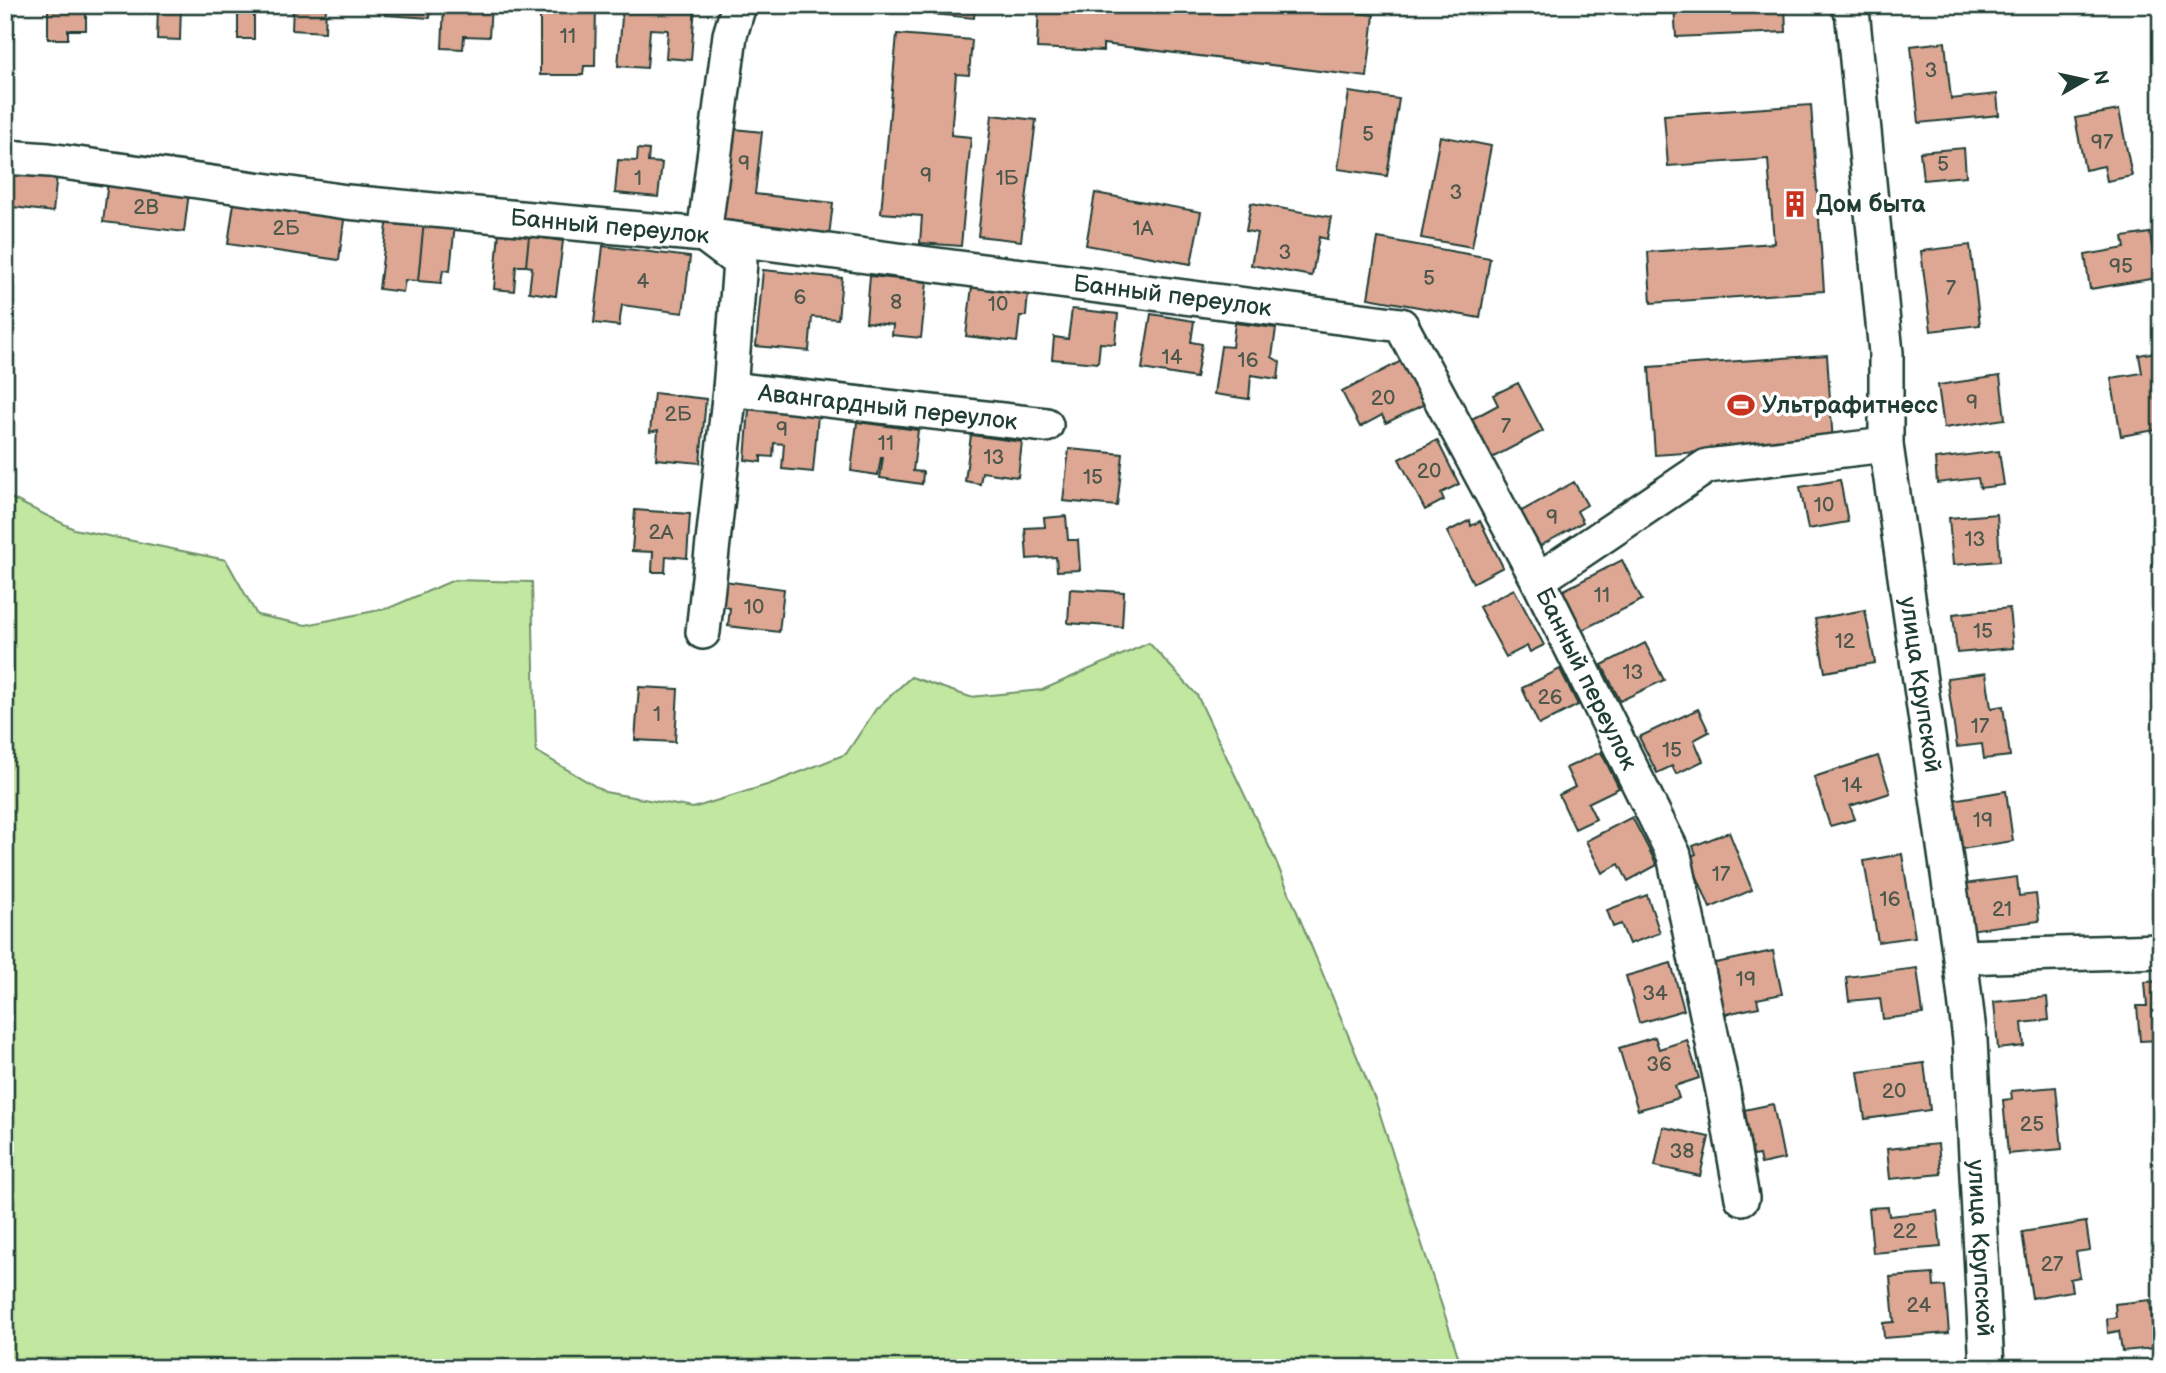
<svg xmlns="http://www.w3.org/2000/svg" width="2166" height="1373" font-family="'Balsamiq Sans',sans-serif">
  <rect width="100%" height="100%" fill="#fff"/>
  <filter id="ink" filterUnits="userSpaceOnUse"><feTurbulence type="fractalNoise" baseFrequency=".0143" numOctaves="2"/><feDisplacementMap in="SourceGraphic" scale="14" xChannelSelector="R" yChannelSelector="G"/><feConvolveMatrix kernelMatrix="1 2 1 2 8 2 1 2 1" color-interpolation-filters="sRGB"/></filter>
  <g filter="url(#ink)">
    <path fill="#c1e7a1" stroke="#70926a" stroke-width="2" d="M 5,495 L 74,529 L 226,560 L 257,615 L 306,625 L 389,608 L 454,580 L 532,582 L 536,751 L 605,792 L 693,808 L 770,784 L 846,754 L 876,709 L 911,677 L 970,697 L 1042,690 L 1149,643 L 1197,695 L 1275,859 L 1376,1102 L 1462,1368 L 5,1368 Z"/>
    <path fill="#dda794" stroke="#1f3d34" stroke-width="2" d="M 5,5 L 15,5 L 15,17 L 5,17 Z
      M 48,5 L 86,5 L 86,30 L 68,30 L 68,39 L 48,39 Z
      M 139,5 L 181,5 L 180,40 L 157,39 L 158,7 Z
      M 222,5 L 254,5 L 254,39 L 238,39 L 238,12 L 222,12 Z
      M 293,5 L 326,5 L 325,32 L 292,30 Z
      M 386,5 L 431,5 L 430,18 L 385,15 Z
      M 444,5 L 491,5 L 489,37 L 464,36 L 463,49 L 442,48 Z
      M 540,5 L 596,5 L 595,66 L 584,66 L 583,75 L 540,75 Z
      M 623,5 L 695,5 L 691,60 L 666,58 L 668,30 L 650,29 L 647,68 L 618,66 Z
      M 838,5 L 975,5 L 974,18 Z
      M 1039,5 L 1294,5 L 1374,15 L 1367,77 L 1103,44 L 1103,51 L 1037,48 Z
      M 1674,5 L 1785,5 L 1786,32 L 1676,37 Z
      M 897,34 L 972,40 L 969,75 L 956,74 L 951,135 L 971,137 L 961,246 L 920,243 L 922,216 L 881,213 Z
      M 1945,42 L 1951,99 L 1997,94 L 1999,115 L 1919,123 L 1911,46 Z
      M 1349,92 L 1399,99 L 1387,176 L 1338,169 Z
      M 1811,105 L 1824,291 L 1651,303 L 1648,252 L 1774,243 L 1768,159 L 1668,166 L 1664,115 Z
      M 2119,110 L 2132,176 L 2107,181 L 2104,166 L 2085,170 L 2075,118 Z
      M 992,115 L 1036,120 L 1021,241 L 978,236 Z
      M 734,129 L 762,132 L 755,194 L 833,203 L 829,236 L 723,224 Z
      M 1440,136 L 1491,146 L 1472,247 L 1421,238 Z
      M 1964,148 L 1966,176 L 1923,180 L 1920,152 Z
      M 638,149 L 649,150 L 648,162 L 662,163 L 658,197 L 615,193 L 618,160 L 637,161 Z
      M 5,168 L 57,174 L 53,212 L 5,206 Z
      M 108,181 L 189,192 L 184,232 L 103,222 Z
      M 1095,193 L 1201,212 L 1191,264 L 1086,245 Z
      M 235,196 L 345,212 L 339,260 L 228,244 Z
      M 1251,203 L 1331,217 L 1327,239 L 1319,237 L 1312,276 L 1251,265 L 1257,233 L 1246,231 Z
      M 388,217 L 424,221 L 418,281 L 405,280 L 403,292 L 379,289 Z
      M 424,221 L 455,224 L 450,271 L 443,270 L 441,283 L 418,281 Z
      M 499,232 L 529,236 L 526,266 L 516,266 L 514,291 L 494,289 Z
      M 2150,233 L 2157,278 L 2090,289 L 2085,255 L 2125,248 L 2123,237 Z
      M 529,236 L 563,241 L 556,296 L 529,292 L 532,267 L 526,266 Z
      M 1378,238 L 1490,258 L 1480,318 L 1368,298 Z
      M 1970,245 L 1980,325 L 1931,331 L 1921,251 Z
      M 603,246 L 690,257 L 683,313 L 622,305 L 619,326 L 594,323 Z
      M 763,270 L 842,278 L 838,319 L 812,317 L 809,351 L 756,346 Z
      M 870,276 L 927,282 L 921,338 L 892,335 L 893,325 L 866,322 Z
      M 972,286 L 1028,293 L 1026,316 L 1020,316 L 1017,342 L 966,336 Z
      M 1072,309 L 1118,314 L 1115,344 L 1100,343 L 1098,363 L 1052,359 L 1054,337 L 1068,339 Z
      M 1151,314 L 1194,321 L 1191,342 L 1202,344 L 1196,378 L 1142,369 Z
      M 1235,323 L 1276,328 L 1272,357 L 1280,362 L 1278,379 L 1251,375 L 1249,399 L 1214,394 L 1221,346 L 1232,347 Z
      M 2161,351 L 2161,429 L 2121,436 L 2111,378 L 2142,373 L 2139,355 Z
      M 1827,355 L 1833,443 L 1655,455 L 1649,367 Z
      M 1403,360 L 1425,404 L 1386,423 L 1382,415 L 1360,427 L 1342,392 Z
      M 2000,376 L 2005,419 L 1944,428 L 1938,385 Z
      M 1518,383 L 1543,431 L 1490,459 L 1470,420 L 1498,405 L 1493,395 Z
      M 654,393 L 706,399 L 700,463 L 656,459 L 658,430 L 650,432 Z
      M 749,409 L 818,415 L 813,472 L 782,469 L 784,444 L 774,443 L 773,457 L 761,456 L 761,462 L 745,460 Z
      M 857,422 L 918,430 L 913,471 L 923,472 L 922,484 L 880,478 L 883,457 L 881,457 L 878,475 L 851,471 Z
      M 971,435 L 1022,442 L 1018,477 L 982,472 L 980,484 L 965,481 Z
      M 1437,440 L 1459,484 L 1441,493 L 1444,500 L 1425,510 L 1399,459 Z
      M 1069,449 L 1123,454 L 1117,506 L 1063,501 Z
      M 1999,451 L 2004,485 L 1980,488 L 1978,478 L 1937,483 L 1935,459 Z
      M 1840,480 L 1848,522 L 1808,529 L 1800,487 Z
      M 1574,482 L 1587,505 L 1577,511 L 1583,522 L 1540,546 L 1520,512 Z
      M 635,510 L 690,514 L 687,558 L 666,556 L 665,572 L 652,572 L 653,552 L 632,551 Z
      M 1997,514 L 2000,561 L 1953,565 L 1949,518 Z
      M 1066,516 L 1068,540 L 1078,540 L 1080,570 L 1057,571 L 1056,557 L 1027,559 L 1025,528 L 1045,527 L 1044,518 Z
      M 1470,520 L 1471,526 L 1480,521 L 1503,567 L 1473,583 L 1447,532 Z
      M 1622,560 L 1642,600 L 1582,630 L 1562,591 Z
      M 724,581 L 784,589 L 779,632 L 728,626 L 730,608 L 721,606 Z
      M 1070,589 L 1124,592 L 1122,627 L 1068,623 Z
      M 1514,589 L 1544,645 L 1530,652 L 1527,646 L 1506,657 L 1479,607 Z
      M 2009,608 L 2013,648 L 1957,653 L 1953,614 Z
      M 1865,610 L 1875,663 L 1825,672 L 1815,619 Z
      M 1645,643 L 1664,680 L 1620,701 L 1602,665 Z
      M 1560,669 L 1578,705 L 1539,725 L 1522,688 Z
      M 1986,673 L 1991,708 L 2003,706 L 2010,756 L 1984,759 L 1982,744 L 1957,747 L 1947,678 Z
      M 639,687 L 678,689 L 675,742 L 635,740 Z
      M 1698,709 L 1709,732 L 1694,740 L 1703,761 L 1676,774 L 1672,766 L 1657,773 L 1639,737 Z
      M 1601,752 L 1619,788 L 1588,803 L 1596,819 L 1575,829 L 1559,795 L 1575,787 L 1566,768 Z
      M 1878,756 L 1890,793 L 1850,806 L 1855,819 L 1830,826 L 1814,777 Z
      M 2155,758 L 2161,758 L 2161,789 L 2158,789 Z
      M 2006,791 L 2013,841 L 1961,849 L 1952,800 Z
      M 1632,817 L 1657,865 L 1628,881 L 1619,864 L 1602,873 L 1586,841 Z
      M 1729,832 L 1752,890 L 1710,908 L 1689,857 L 1696,854 L 1693,846 Z
      M 1902,854 L 1915,937 L 1878,942 L 1864,861 Z
      M 2017,877 L 2019,896 L 2036,894 L 2039,921 L 1969,930 L 1963,884 Z
      M 1647,895 L 1660,933 L 1629,944 L 1621,924 L 1613,927 L 1607,910 Z
      M 1773,951 L 1782,994 L 1757,999 L 1759,1007 L 1721,1015 L 1711,964 Z
      M 1671,963 L 1684,1010 L 1639,1023 L 1626,976 Z
      M 1917,968 L 1923,1014 L 1883,1019 L 1880,998 L 1849,1001 L 1846,977 Z
      M 2161,981 L 2161,1040 L 2140,1041 L 2137,1006 L 2147,1006 L 2145,982 Z
      M 2047,997 L 2049,1020 L 2022,1023 L 2024,1046 L 1998,1049 L 1994,1002 Z
      M 1655,1037 L 1659,1049 L 1687,1040 L 1699,1078 L 1675,1086 L 1679,1098 L 1638,1110 L 1619,1048 Z
      M 1924,1063 L 1930,1110 L 1865,1119 L 1858,1072 Z
      M 2056,1087 L 2062,1149 L 2008,1154 L 2003,1100 L 2012,1099 L 2011,1091 Z
      M 1773,1104 L 1784,1159 L 1761,1164 L 1759,1155 L 1753,1156 L 1744,1110 Z
      M 1663,1127 L 1709,1137 L 1700,1176 L 1655,1166 Z
      M 1938,1144 L 1941,1174 L 1890,1179 L 1887,1149 Z
      M 1888,1207 L 1889,1216 L 1937,1211 L 1941,1247 L 1873,1253 L 1869,1208 Z
      M 2086,1222 L 2090,1250 L 2076,1252 L 2080,1277 L 2070,1279 L 2072,1291 L 2032,1298 L 2022,1232 Z
      M 1933,1274 L 1934,1287 L 1945,1286 L 1949,1333 L 1884,1338 L 1883,1323 L 1894,1322 L 1890,1277 Z
      M 2150,1300 L 2155,1348 L 2122,1351 L 2119,1331 L 2108,1333 L 2107,1319 L 2116,1317 L 2115,1304 Z"/>
    <g fill="none" stroke-linecap="round" stroke-linejoin="round">
      <defs>
        <g id="street">
          <path id="s1" d="M 1847,5 L 1852,10 L 1886,353 L 1886,445 L 1960,957 L 1970,1040 L 1987,1368"/>
          <path id="s2" d="M 5,157 L 49,160 L 347,202 L 704,235 L 1401,325 L 1538,580 L 1674,855 L 1724,1096 L 1742,1198"/>
          <path id="s3" d="M 730,389 L 1046,425"/>
          <path d="M 1538,580 L 1707,466 L 1886,445"/>
          <path d="M 703,632 L 730,389 L 740,262 L 704,235 L 730,35 L 739,5"/>
          <path d="M 1960,957 L 2161,951"/>
        </g>
      </defs>
      <use href="#street" stroke="#1f3d34" stroke-width="38"/>
      <use href="#street" stroke="#fff" stroke-width="33"/>
    </g>
  </g>
  <defs>
    <symbol id="building-bare" viewBox="-9 -9 18 18"><path d="M-4-6H4V6H1V3H-1V6H-4ZM-2.5-4.3h1.7v1.8h-1.7ZM.8-4.3h1.7v1.8H.8ZM-2.5-1h1.7V.8h-1.7ZM.8-1h1.7V.8H.8Z" fill="#c8321e" stroke="#fff" stroke-width="2.5" paint-order="stroke"/></symbol>
    <symbol id="stadium-bare" viewBox="-9 -9 18 18"><path d="M0-5a6.5 5 0 1 0 0 10a6.5 5 0 1 0 0-10ZM-3.5-1.8h7v3.6h-7Z" fill="#c8321e" stroke="#fff" stroke-width="2.5" paint-order="stroke"/></symbol>
  </defs>
  <g fill-rule="evenodd">
    <use href="#building-bare" x="1776" y="185" width="38" height="38"/>
    <use href="#stadium-bare" x="1722" y="386" width="38" height="38"/>
  </g>
  <g text-anchor="middle" dominant-baseline="central" stroke-width="7" stroke-linejoin="round" paint-order="stroke">
    <g font-size="21" fill="#4e584c">
      <text x="568" y="36">11</text>
      <text x="1931" y="70">3</text>
      <text x="1368" y="134">5</text>
      <text x="2102" y="142">97</text>
      <text x="744" y="163">9</text>
      <text x="1943" y="164">5</text>
      <text x="926" y="175">9</text>
      <text x="638" y="178">1</text>
      <text x="1007" y="178">1Б</text>
      <text x="1456" y="192">3</text>
      <text x="146" y="207">2В</text>
      <text x="286" y="228">2Б</text>
      <text x="1143" y="228">1А</text>
      <text x="1285" y="252">3</text>
      <text x="2121" y="266">95</text>
      <text x="1429" y="278">5</text>
      <text x="643" y="281">4</text>
      <text x="1951" y="288">7</text>
      <text x="800" y="297">6</text>
      <text x="896" y="302">8</text>
      <text x="998" y="304">10</text>
      <text x="1172" y="357">14</text>
      <text x="1248" y="360">16</text>
      <text x="1383" y="398">20</text>
      <text x="1972" y="402">9</text>
      <text x="678" y="414">2Б</text>
      <text x="1506" y="426">7</text>
      <text x="782" y="429">9</text>
      <text x="886" y="443">11</text>
      <text x="994" y="457">13</text>
      <text x="1429" y="471">20</text>
      <text x="1093" y="477">15</text>
      <text x="1824" y="505">10</text>
      <text x="1552" y="517">9</text>
      <text x="661" y="532">2А</text>
      <text x="1975" y="539">13</text>
      <text x="1602" y="595">11</text>
      <text x="754" y="607">10</text>
      <text x="1983" y="631">15</text>
      <text x="1845" y="641">12</text>
      <text x="1633" y="672">13</text>
      <text x="1550" y="697">26</text>
      <text x="657" y="714">1</text>
      <text x="1980" y="726">17</text>
      <text x="1672" y="750">15</text>
      <text x="1852" y="785">14</text>
      <text x="1983" y="820">19</text>
      <text x="1721" y="874">17</text>
      <text x="1890" y="899">16</text>
      <text x="2002" y="909">21</text>
      <text x="1746" y="979">19</text>
      <text x="1655" y="993">34</text>
      <text x="1659" y="1064">36</text>
      <text x="1894" y="1091">20</text>
      <text x="2032" y="1124">25</text>
      <text x="1682" y="1151">38</text>
      <text x="1905" y="1231">22</text>
      <text x="2052" y="1264">27</text>
      <text x="1919" y="1305">24</text>
    </g>
    <g font-size="24" font-weight="bold" fill="#1f3d34" stroke="#fff" text-anchor="start">
      <text x="1816" y="204">Дом быта</text>
      <text x="1762" y="405">Ультрафитнесс</text>
    </g>
    <g font-size="24" fill="#1f3d34" stroke="#fff">
      <text stroke="none"><textPath href="#s2" startOffset="609">Банный переулок</textPath></text>
      <text stroke="none"><textPath href="#s2" startOffset="1176">Банный переулок</textPath></text>
      <text stroke="none"><textPath href="#s3" startOffset="159">Авангардный переулок</textPath></text>
      <text stroke="none"><textPath href="#s2" startOffset="1806">Банный переулок</textPath></text>
      <text stroke="none"><textPath href="#s1" startOffset="686">улица Крупской</textPath></text>
      <text stroke="none"><textPath href="#s1" startOffset="1253">улица Крупской</textPath></text>
    </g>
  </g>
  <rect width="2166" height="1373" fill="none" stroke="#fff" stroke-width="28"/>
  <rect x="14" y="14" width="2138" height="1345" fill="none" stroke="#1f3d34" stroke-width="2.5" filter="url(#ink)"/>
  <g transform="translate(2085 80) rotate(81)" stroke="#ffffff" stroke-width="5" paint-order="stroke">
  <path d="M0-5L12 26L0 18L-12 26Z" fill="#1f3d34"/>
  <text y="-10" font-size="19" font-weight="bold" text-anchor="middle" fill="#1f3d34">N</text>
  </g>
</svg>
